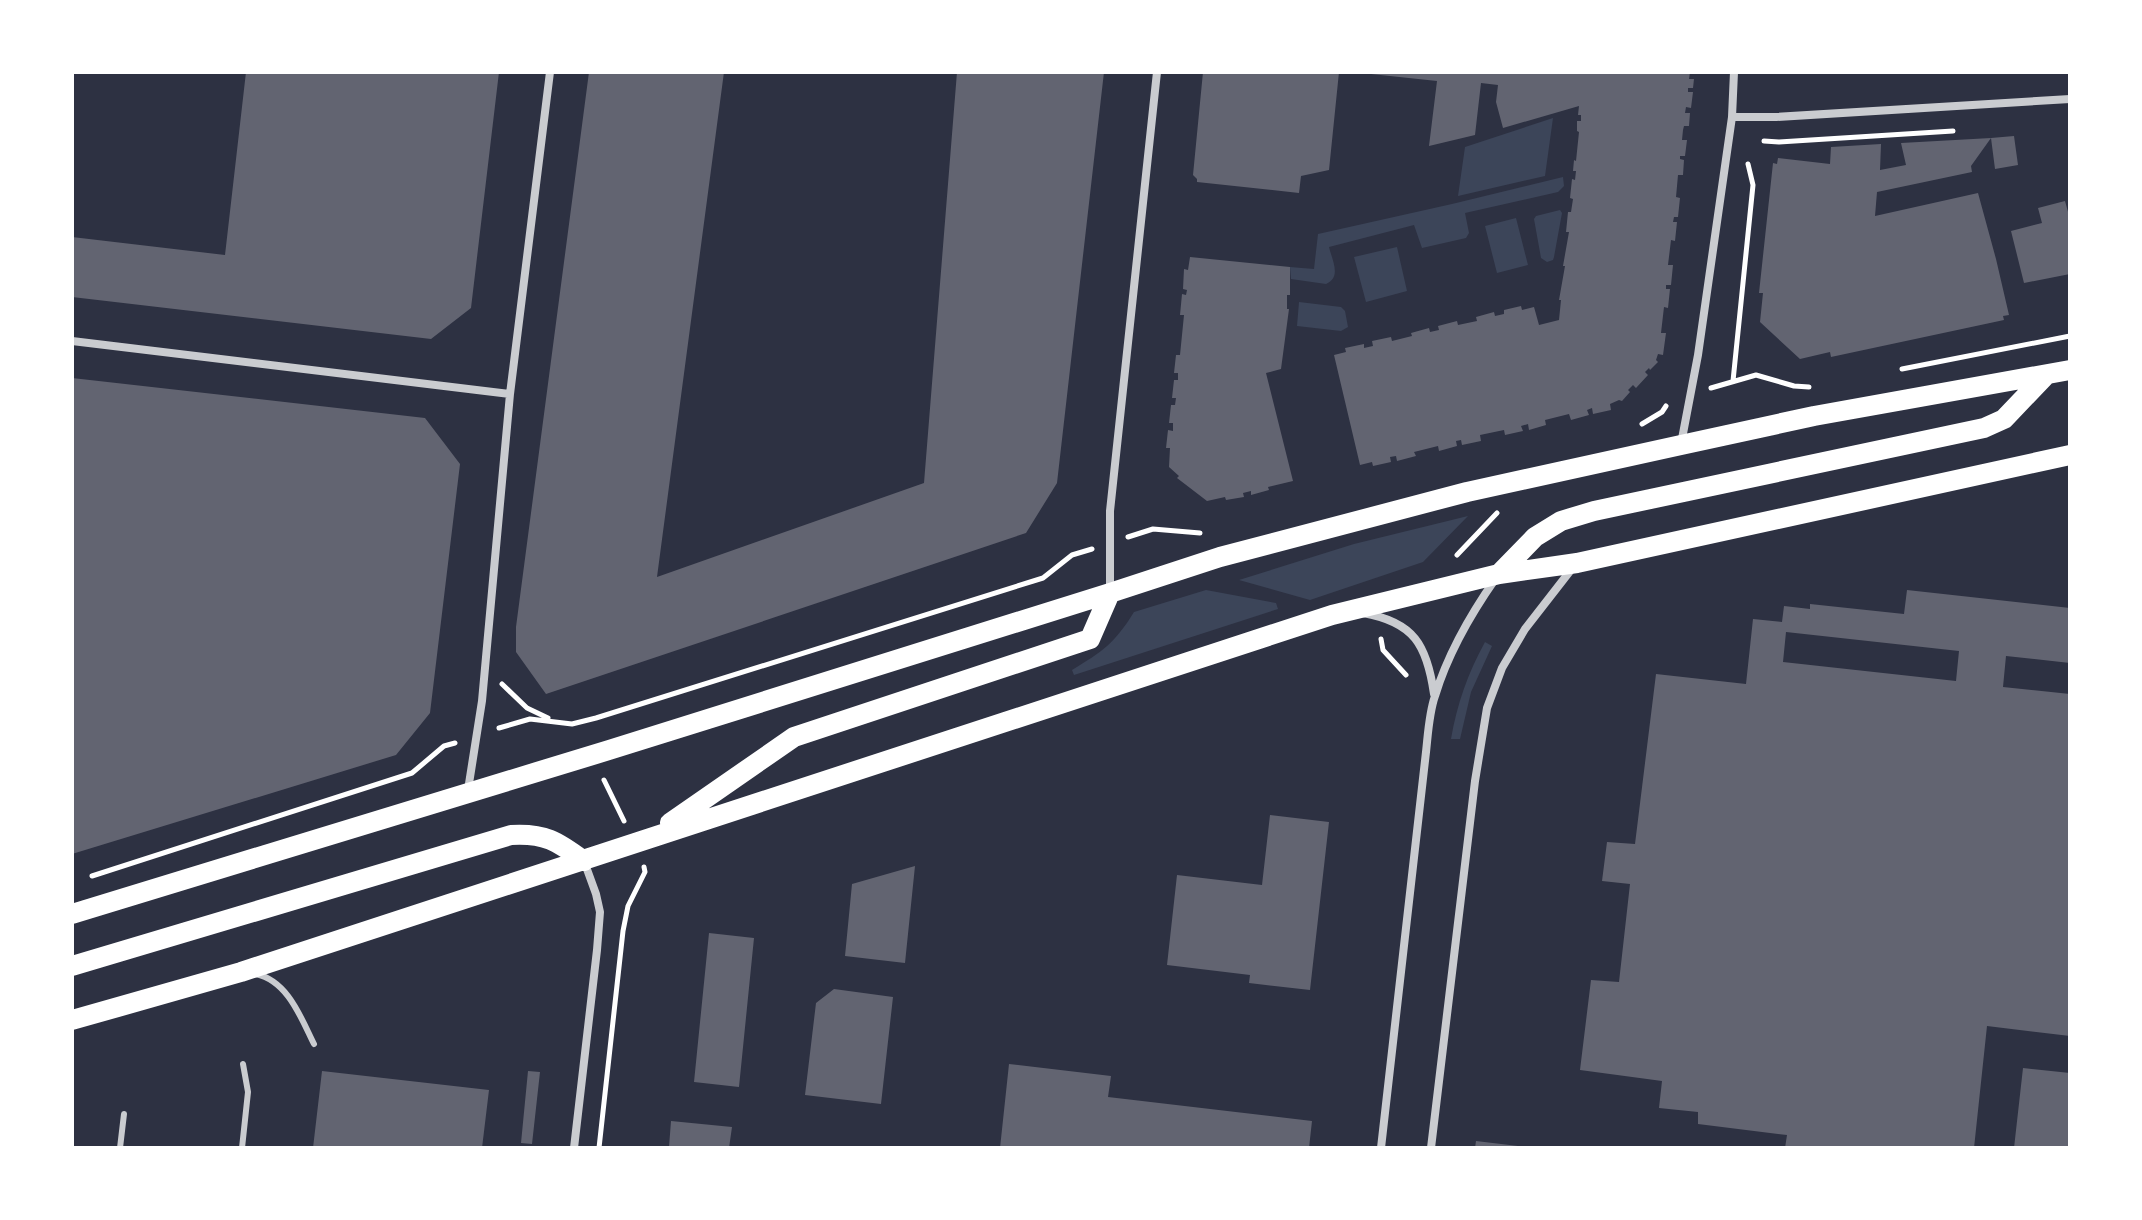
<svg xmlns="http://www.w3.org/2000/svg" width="2142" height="1220" font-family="Cabin,sans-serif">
  <rect width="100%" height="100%" fill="#2d3142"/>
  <path fill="#3c4559" d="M 1553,118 L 1545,176 L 1458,196 L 1465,147 Z
    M 1563,177 L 1564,186 L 1558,192 L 1465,213 L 1469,233 L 1466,238 L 1422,248 L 1414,225 L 1329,247 C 1332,260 1342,277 1326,284 L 1291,279 L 1290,267 L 1314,269 L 1318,234 L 1452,204 Z
    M 1560,210 L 1562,213 L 1554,257 L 1553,260 L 1547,262 L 1541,258 L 1534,219 L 1536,216 Z
    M 1516,218 L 1528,265 L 1497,273 L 1485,226 Z
    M 1397,247 L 1407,291 L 1366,302 L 1354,257 Z
    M 1299,302 L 1341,307 L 1345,311 L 1348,327 L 1341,331 L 1297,326 Z
    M 1468,516 L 1423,562 L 1310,600 L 1239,580 L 1354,544 Z
    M 1206,590 L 1276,603 L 1278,609 L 1074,675 L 1072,670 C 1102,652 1115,643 1134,612 Z
    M 1485,642 L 1492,646 L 1471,692 L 1460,739 L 1451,739 C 1457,704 1468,673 1485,642 Z"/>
  <path fill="#626471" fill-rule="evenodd" d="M 246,72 L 499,72 L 471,308 L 431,339 L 72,297 L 72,237 L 225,255 Z
    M 589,72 L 724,72 L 657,577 L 924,483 L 957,72 L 1104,72 L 1057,483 L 1026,533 L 546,694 L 516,652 L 516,627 Z
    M 1203,72 L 1339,72 L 1329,170 L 1301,176 L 1299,193 L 1197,182 L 1197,179 L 1193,175 Z
    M 1372,72 L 1690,72 L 1689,79 L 1694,79 L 1693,88 L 1688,88 L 1688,92 L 1693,92 L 1691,108 L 1686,107 L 1685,113 L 1690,113 L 1689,126 L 1684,126 L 1683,130 L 1682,140 L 1687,140 L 1685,156 L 1680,156 L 1680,159 L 1684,160 L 1683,175 L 1678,175 L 1676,197 L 1680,198 L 1678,217 L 1674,217 L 1673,222 L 1677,222 L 1675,241 L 1671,240 L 1668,265 L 1673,265 L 1671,285 L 1666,285 L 1666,289 L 1670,289 L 1668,308 L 1664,307 L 1661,333 L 1666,333 L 1663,355 L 1658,354 L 1656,360 L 1658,362 L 1650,370 L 1649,368 L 1645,372 L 1648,375 L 1636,388 L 1633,385 L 1628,390 L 1630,392 L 1622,401 L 1619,400 L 1610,404 L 1611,410 L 1593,414 L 1592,408 L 1587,410 L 1589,415 L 1571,420 L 1569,414 L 1545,420 L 1546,425 L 1529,430 L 1528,424 L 1521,426 L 1523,431 L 1505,435 L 1504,430 L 1480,435 L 1481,441 L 1462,445 L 1461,440 L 1456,441 L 1457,446 L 1439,451 L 1438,446 L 1414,452 L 1416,456 L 1397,461 L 1396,456 L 1390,457 L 1391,462 L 1373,466 L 1372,462 L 1360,465 L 1334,355 L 1346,352 L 1345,348 L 1364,344 L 1364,348 L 1373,346 L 1372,341 L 1391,337 L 1392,341 L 1412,336 L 1411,333 L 1429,328 L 1430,332 L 1439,330 L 1438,326 L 1457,321 L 1458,325 L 1477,321 L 1476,317 L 1494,312 L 1495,316 L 1504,314 L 1504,310 L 1521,306 L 1522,310 L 1534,307 L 1539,325 L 1559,320 L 1561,300 L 1559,300 L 1565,266 L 1563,266 L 1569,232 L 1566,232 L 1568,212 L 1571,212 L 1573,199 L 1570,198 L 1572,179 L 1575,180 L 1576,171 L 1573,171 L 1574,160 L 1576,161 L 1579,132 L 1577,131 L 1577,121 L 1581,121 L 1581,115 L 1578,115 L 1579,106 L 1503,128 L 1496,102 L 1498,85 L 1481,83 L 1475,135 L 1429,146 L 1437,81 L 1371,74 Z
    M 2014,136 L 2018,165 L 1995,169 L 1991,138 Z
    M 1991,138 L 1971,166 L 1972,172 L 1877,192 L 1875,216 L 1978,193 L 1996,259 L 2009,315 L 2003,316 L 2004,320 L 1831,357 L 1830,352 L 1800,359 L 1760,322 L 1763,293 L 1759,293 L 1773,163 L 1777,164 L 1778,158 L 1830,164 L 1831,147 L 1881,144 L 1880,170 L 1906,165 L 1901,143 Z
    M 2065,201 L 2070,219 L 2070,274 L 2024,283 L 2011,231 L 2042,223 L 2038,208 Z
    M 1190,257 L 1290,267 L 1290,295 L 1287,295 L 1287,309 L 1289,309 L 1281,369 L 1266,373 L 1293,481 L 1268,487 L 1269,490 L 1251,495 L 1251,491 L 1243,493 L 1244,497 L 1226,500 L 1225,497 L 1207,501 L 1177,478 L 1179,476 L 1169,467 L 1170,448 L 1166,448 L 1168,430 L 1173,431 L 1173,423 L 1169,423 L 1171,405 L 1175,405 L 1176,398 L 1172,398 L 1174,380 L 1178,380 L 1178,373 L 1174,373 L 1176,355 L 1180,355 L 1184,315 L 1180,315 L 1182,294 L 1186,295 L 1187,290 L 1183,289 L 1184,269 L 1188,270 Z
    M 72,378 L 425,418 L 460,464 L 430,713 L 396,755 L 72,854 Z
    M 1907,590 L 2070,608 L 2070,663 L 2006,656 L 2003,687 L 2070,694 L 2070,1036 L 1987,1026 L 1974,1148 L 1785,1148 L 1787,1135 L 1698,1124 L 1698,1112 L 1659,1108 L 1662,1081 L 1580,1070 L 1591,980 L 1619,982 L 1630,884 L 1602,881 L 1607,842 L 1635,844 L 1656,674 L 1746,684 L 1753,619 L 1782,622 L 1784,606 L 1810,609 L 1810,604 L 1904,614 ZM 1786,632 L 1959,651 L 1956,681 L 1783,662 Z
    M 1270,815 L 1329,822 L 1310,990 L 1249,983 L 1250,975 L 1167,965 L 1177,875 L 1262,885 Z
    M 915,866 L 905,963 L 845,956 L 852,884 Z
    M 709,933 L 754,938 L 739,1087 L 694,1082 Z
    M 834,989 L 893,997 L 881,1104 L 805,1095 L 816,1003 Z
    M 1009,1064 L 1111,1076 L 1108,1097 L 1312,1121 L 1309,1148 L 1000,1148 Z
    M 2023,1068 L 2070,1073 L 2070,1148 L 2014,1148 Z
    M 322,1071 L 489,1090 L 482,1148 L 313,1148 Z
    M 528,1071 L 540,1072 L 532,1144 L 521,1143 Z
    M 671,1121 L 732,1127 L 729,1148 L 669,1147 Z
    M 1476,1141 L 1518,1146 L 1518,1148 L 1475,1148 Z"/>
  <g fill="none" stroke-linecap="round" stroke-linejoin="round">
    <path stroke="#fff" stroke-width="5" d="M 1764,141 L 1779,142 L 1953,131
      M 1902,369 L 2070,336
      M 1733,381 L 1753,185 L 1748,164
      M 1711,388 L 1756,375 L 1794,386 L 1809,387
      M 1642,424 L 1662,412 L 1666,406
      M 1128,537 L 1153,529 L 1200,533
      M 1457,555 L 1497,513
      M 1381,639 L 1383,650 L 1406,675
      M 502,684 L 527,708 L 548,718
      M 499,728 L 530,719 L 572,724 L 596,718 L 1043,578 L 1072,555 L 1092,549
      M 604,780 L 624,821
      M 92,876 L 412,773 L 444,746 L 455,743
      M 599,1148 L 623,931 L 628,906 L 645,872 L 644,867"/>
    <path stroke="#caccd0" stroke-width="6" d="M 256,974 C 288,981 301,1018 314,1044
      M 120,1148 L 124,1114
      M 242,1148 L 248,1092 L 243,1064"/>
    <path stroke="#caccd0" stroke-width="8" d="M 1732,117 L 1776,117 L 2070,99
      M 72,341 L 510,394
      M 1681,444 L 1698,355 L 1732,117 L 1734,72
      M 1110,592 L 1110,511 L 1157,72
      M 1363,613 C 1414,622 1427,645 1434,694
      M 468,790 L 482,701 L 510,394 L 550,72
      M 574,1148 L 597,950 L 600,912 L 596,894 L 584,861
      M 1381,1148 L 1426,752 C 1428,734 1429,713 1435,696 C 1448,653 1470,615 1496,578
      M 1431,1148 L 1475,781 L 1487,708 L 1502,668 L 1525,629 L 1574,566"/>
    <path stroke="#fff" stroke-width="20" d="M 1499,574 L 1535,537 L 1561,521 L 1594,511 L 1984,428 L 2004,419 L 2046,375
      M 670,823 L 794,737 L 1090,639 L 1110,593
      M 72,914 L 609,750 L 1110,593 L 1220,557 L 1467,492 L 1681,445 L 1814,416 L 2070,370
      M 72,966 L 511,835 C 545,833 557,841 584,861
      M 72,1020 L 241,972 L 1332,615 L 1499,574 L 1577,563 L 2070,455"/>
  </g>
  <rect width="2142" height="1220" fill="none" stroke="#ffffff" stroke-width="148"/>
</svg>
